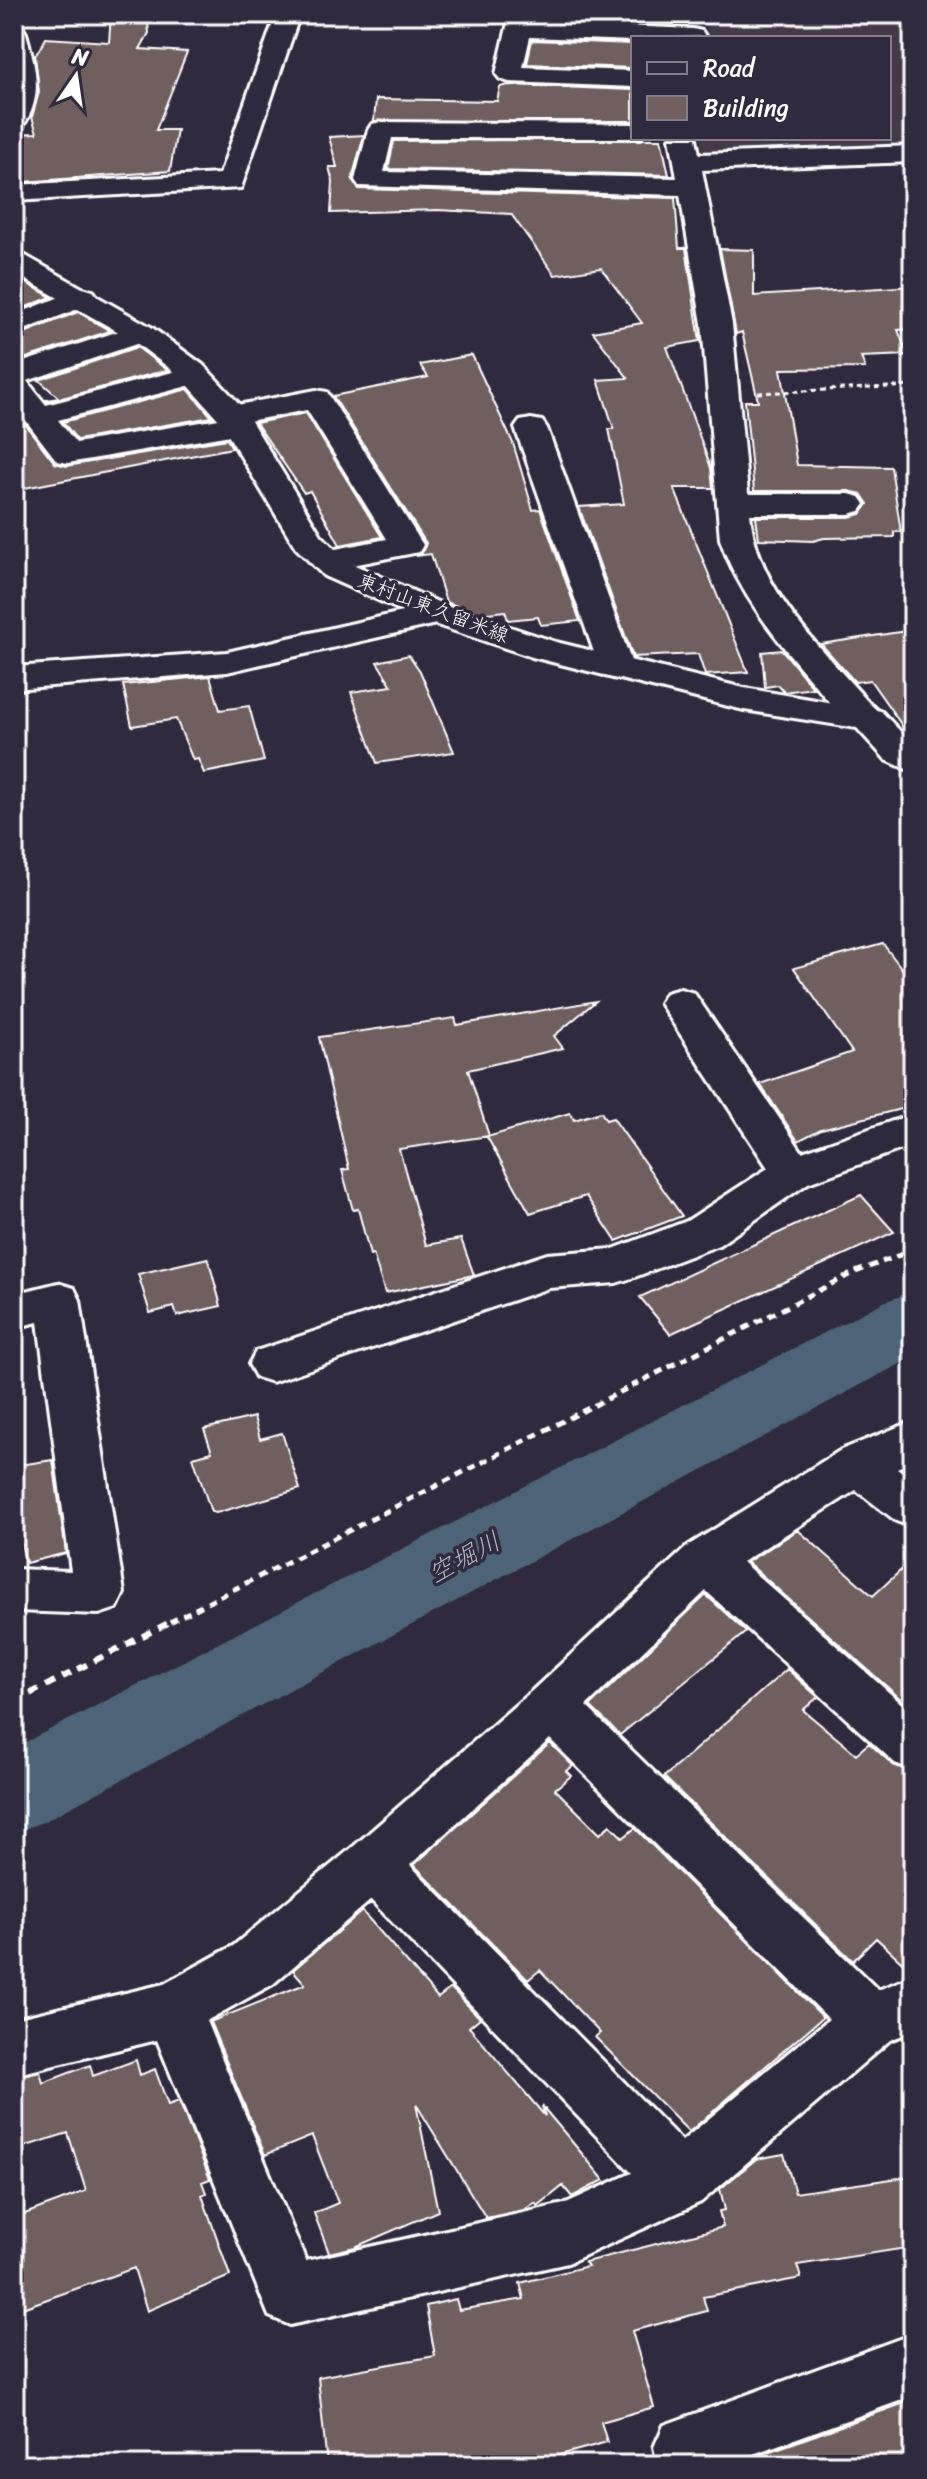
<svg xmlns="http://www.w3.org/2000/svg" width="927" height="2479" font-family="Sriracha,'Klee One',sans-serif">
  <rect width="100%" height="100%" fill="#2f2a3d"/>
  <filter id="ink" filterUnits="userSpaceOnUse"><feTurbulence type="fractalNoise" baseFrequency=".0125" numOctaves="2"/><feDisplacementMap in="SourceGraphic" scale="16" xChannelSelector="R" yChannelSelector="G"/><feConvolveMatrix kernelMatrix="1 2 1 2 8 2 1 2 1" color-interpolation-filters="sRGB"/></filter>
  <g filter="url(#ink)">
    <path fill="#423a47" d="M 722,14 L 913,14 L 913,150 L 703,157 L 701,138 L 889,138 L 889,38 L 706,38 L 708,18 Z"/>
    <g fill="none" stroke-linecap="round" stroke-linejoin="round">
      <path fill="#4d6477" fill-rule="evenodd" d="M 913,1292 L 913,1357 L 45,1821 L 14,1833 L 14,1748 L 886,1301 Z"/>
    </g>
    <path fill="#705f5e" stroke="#fff" stroke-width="2" d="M 111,14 L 147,14 L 149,33 L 140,49 L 187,52 L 156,130 L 177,130 L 170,171 L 23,182 L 22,167 L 14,167 L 14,134 L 37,133 L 32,117 L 39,92 L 35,56 L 46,38 L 109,42 Z
      M 538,14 L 633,14 L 633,23 L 536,19 Z
      M 532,40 L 633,44 L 633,68 L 527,64 Z
      M 509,85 L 633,90 L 633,121 L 374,121 L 376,99 L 497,101 L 500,87 Z
      M 364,135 L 352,179 L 359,189 L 675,198 L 679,248 L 686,248 L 700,341 L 667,347 L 711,468 L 713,488 L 674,488 L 748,672 L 705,675 L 698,654 L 633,657 L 579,507 L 624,504 L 609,429 L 614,429 L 598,380 L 628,378 L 593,332 L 642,323 L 601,268 L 555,275 L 511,214 L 438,210 L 331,213 L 333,182 L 329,167 L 337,167 L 329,137 Z
      M 635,139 L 661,139 L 669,175 L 388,169 L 394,141 Z
      M 720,249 L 754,250 L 754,296 L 913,286 L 913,329 L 898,330 L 908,355 L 861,357 L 865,368 L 781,369 L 797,465 L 891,467 L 901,532 L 894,532 L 894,537 L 824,538 L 813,541 L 759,539 L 756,517 L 849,517 L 861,514 L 868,504 L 861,494 L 849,491 L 754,491 L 745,401 L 758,401 L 742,332 L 736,334 Z
      M 14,276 L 51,297 L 14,312 Z
      M 78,312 L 110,331 L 17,361 L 14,359 L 14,337 Z
      M 137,347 L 167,370 L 47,402 L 46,400 L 59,398 L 39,380 Z
      M 472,355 L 513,443 L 533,510 L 540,509 L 580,621 L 541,625 L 538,617 L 508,620 L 505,611 L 479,614 L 446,602 L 431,554 L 416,556 L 422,553 L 426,543 L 333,396 L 428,377 L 420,365 Z
      M 188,389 L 212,417 L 77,440 L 63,422 Z
      M 14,410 L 55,463 L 67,466 L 227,439 L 232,448 L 14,490 Z
      M 306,413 L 382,537 L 340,545 L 310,491 L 304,493 L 256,423 Z
      M 913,630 L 913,741 L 870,680 L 855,682 L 821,644 Z
      M 782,650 L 788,657 L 813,688 L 784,692 L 778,685 L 765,687 L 762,652 Z
      M 409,655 L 420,671 L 454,752 L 377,763 L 351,692 L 392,686 L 377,662 Z
      M 210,676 L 220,710 L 249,706 L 264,761 L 204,773 L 198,759 L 193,760 L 176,719 L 132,726 L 123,685 Z
      M 883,944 L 913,983 L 913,1106 L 821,1129 L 798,1141 L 760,1084 L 852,1052 L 794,968 Z
      M 596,1001 L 554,1036 L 563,1048 L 468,1070 L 489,1136 L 399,1149 L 426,1245 L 461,1239 L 474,1275 L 385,1293 L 373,1254 L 370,1255 L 358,1209 L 353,1210 L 342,1170 L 349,1169 L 319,1037 L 455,1018 L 457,1025 Z
      M 601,1112 L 606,1120 L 613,1118 L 682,1216 L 616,1241 L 586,1196 L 530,1213 L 487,1137 L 570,1113 L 574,1120 Z
      M 861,1195 L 894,1232 L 670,1334 L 640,1297 Z
      M 208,1258 L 221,1306 L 177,1316 L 174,1307 L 150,1313 L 138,1274 Z
      M 254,1417 L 260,1439 L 282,1433 L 300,1489 L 216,1513 L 211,1512 L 193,1457 L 212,1452 L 204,1429 Z
      M 53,1460 L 66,1553 L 26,1563 L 18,1531 L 23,1530 L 19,1465 Z
      M 798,1530 L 873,1596 L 913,1559 L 913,1710 L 747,1562 Z
      M 706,1595 L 746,1632 L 620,1735 L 590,1706 Z
      M 787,1669 L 818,1697 L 803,1710 L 856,1754 L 869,1743 L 893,1765 L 913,1773 L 913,1972 L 876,1938 L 853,1961 L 664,1777 Z
      M 550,1743 L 573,1766 L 566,1771 L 571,1776 L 555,1789 L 600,1834 L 610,1825 L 623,1838 L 635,1828 L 823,2017 L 689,2132 L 595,2037 L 600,2033 L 540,1970 L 528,1980 L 414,1865 Z
      M 362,1911 L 438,1998 L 451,1988 L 480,2018 L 469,2027 L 545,2116 L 542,2106 L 604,2180 L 572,2197 L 563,2186 L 538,2206 L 535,2203 L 524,2210 L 486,2218 L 416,2104 L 438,2211 L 355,2247 L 329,2253 L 314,2213 L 338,2203 L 312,2136 L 265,2155 L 210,2022 L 305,1984 L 293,1970 Z
      M 136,2060 L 140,2075 L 155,2069 L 168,2105 L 179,2101 L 210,2179 L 202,2182 L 206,2193 L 202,2195 L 230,2276 L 147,2311 L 134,2268 L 14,2311 L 14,2218 L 86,2191 L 68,2133 L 14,2150 L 14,2078 L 40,2072 L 43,2083 L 90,2065 L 93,2076 Z
      M 784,2154 L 795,2193 L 913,2176 L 913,2247 L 797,2265 L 801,2278 L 703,2297 L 707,2311 L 632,2331 L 654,2407 L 601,2422 L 607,2442 L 524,2465 L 327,2465 L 318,2377 L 435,2356 L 426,2306 L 456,2299 L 459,2310 L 524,2299 L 520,2283 L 588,2266 L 585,2262 L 723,2227 L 719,2211 L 725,2210 L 720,2189 L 756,2159 Z
      M 913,2400 L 913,2465 L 735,2465 L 735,2464 Z"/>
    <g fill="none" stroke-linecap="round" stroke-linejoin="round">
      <defs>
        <path id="minor" d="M 276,14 L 300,14 L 241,188 L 14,201 L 14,185 L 220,174 Z
          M 510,14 L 534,14 L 533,22 L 693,29 L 702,31 L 705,36 L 633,38 L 633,41 L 530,37 L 523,67 L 633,71 L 633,87 L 509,82 L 500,79 L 496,74 Z
          M 14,26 L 23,28 L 26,33 C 35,66 44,96 23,126 L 14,128 Z
          M 381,122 L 633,124 L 633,138 L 641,138 L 392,138 L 384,172 L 677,178 L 670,138 L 696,138 L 699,154 L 913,146 L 913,162 L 702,170 L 732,324 L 748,494 L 849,494 L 860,497 L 865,504 L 860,511 L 849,514 L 750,514 C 757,591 820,646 868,702 L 886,719 L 881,727 C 864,731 856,727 842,718 C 797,661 744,609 720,539 L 702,324 L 680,195 L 359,186 L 355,180 L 368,130 L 372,124 Z
          M 83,288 L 93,291 L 98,297 L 93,303 L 14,334 L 14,315 Z
          M 141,324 L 151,327 L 156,333 L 151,339 L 27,381 L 46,405 L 196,366 L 207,369 L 211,375 L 207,381 L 58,420 L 76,443 L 219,419 L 217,415 L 221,408 L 232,406 L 316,390 L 327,392 L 423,545 L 419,552 L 327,570 L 315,567 L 310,560 L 315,553 L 387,539 L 307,410 L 249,421 L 252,425 L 247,432 L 236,434 L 68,463 L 57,461 L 14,405 L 14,365 Z
          M 531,419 L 542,421 L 547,428 L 634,669 L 629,676 L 617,679 L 605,676 L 600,669 L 515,428 L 520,421 Z
          M 437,604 L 449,607 L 454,614 L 449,621 L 227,672 L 14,689 L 14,667 L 227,652 Z
          M 680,989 L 694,993 L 802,1152 L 913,1114 L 913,1145 L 808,1183 L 719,1245 L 632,1278 L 616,1283 L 549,1288 L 272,1382 L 256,1377 L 249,1364 L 256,1351 L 547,1254 L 613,1249 L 687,1221 L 768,1168 L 660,1003 L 666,993 Z
          M 58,1283 L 74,1288 L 80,1300 L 124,1593 L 117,1608 L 99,1614 L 14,1611 L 14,1569 L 71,1571 L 38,1322 L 14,1328 L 14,1294 Z
          M 913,1421 L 913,1461 L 897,1468 L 913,1480 L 913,1527 L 896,1521 L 856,1490 L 742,1562 L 913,1714 L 913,1770 L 895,1763 L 706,1591 L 586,1706 L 878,1990 L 913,1976 L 913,2031 L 890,2040 L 701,2202 L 568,2263 L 290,2325 L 269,2316 L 157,2040 L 14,2075 L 14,2019 L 164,1984 L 233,1946 L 354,1846 L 533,1690 L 689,1545 L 841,1450 ZM 550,1739 L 829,2019 L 682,2141 L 410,1865 ZM 371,1900 L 632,2173 L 564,2204 L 306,2261 L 206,2021 L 273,1984 Z
          M 913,2334 L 913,2396 L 723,2465 L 658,2465 L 654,2447 L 664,2425 Z"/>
        <path id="major" d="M 14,252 L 24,255 L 151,327 L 203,365 L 243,408 L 321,535 L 348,562 L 449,607 L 556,642 L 744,688 L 881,711 L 913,745 L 913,772 L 886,760 L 857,728 L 744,710 L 532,657 L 425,621 L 324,576 L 296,548 L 219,420 L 181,377 L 131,339 L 14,273 Z"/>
      </defs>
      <use href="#minor" stroke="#fff" stroke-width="6"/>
      <use href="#major" stroke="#fff" stroke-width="6"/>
      <path stroke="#fff" stroke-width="3" stroke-dasharray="5 4" stroke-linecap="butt" d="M 758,393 L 913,386"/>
      <path stroke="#fff" stroke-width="5" stroke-dasharray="8 6" stroke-linecap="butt" d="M 170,1622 L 853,1273 L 913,1250"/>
      <path stroke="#fff" stroke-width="6" stroke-dasharray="10 8" stroke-linecap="butt" d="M 14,1702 L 174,1620"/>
      <use href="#minor" fill="#2f2a3d" fill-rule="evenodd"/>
      <use href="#major" fill="#2f2a3d" fill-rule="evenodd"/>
    </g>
  </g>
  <g text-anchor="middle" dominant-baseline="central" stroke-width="7" stroke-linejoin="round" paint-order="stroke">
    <g font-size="20" fill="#fff" stroke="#2f2a3d">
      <text transform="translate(433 608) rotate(21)">東村山東久留米線</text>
    </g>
    <g font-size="26" font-style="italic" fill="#afb9c2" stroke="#2f2a3d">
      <text transform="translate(464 1557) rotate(-28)">空堀川</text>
    </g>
  </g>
  <rect width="927" height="2479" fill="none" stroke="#2f2a3d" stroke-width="48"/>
  <rect x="24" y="24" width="879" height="2431" fill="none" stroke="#fff" stroke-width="3" filter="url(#ink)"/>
  <rect x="631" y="36" width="260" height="104" fill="#2f2a3d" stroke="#827f8b" stroke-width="2"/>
  <rect x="647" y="62" width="40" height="12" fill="#2f2a3d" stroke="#827f8b" stroke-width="2"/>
  <text x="703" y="76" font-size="24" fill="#ffffff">Road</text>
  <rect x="647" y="96" width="40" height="24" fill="#705f5e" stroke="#827f8b" stroke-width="2"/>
  <text x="703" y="116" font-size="24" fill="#ffffff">Building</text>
  <g transform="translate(76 76) rotate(13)" stroke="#2f2a3d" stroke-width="6" paint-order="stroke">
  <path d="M0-6L14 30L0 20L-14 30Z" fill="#ffffff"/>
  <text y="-12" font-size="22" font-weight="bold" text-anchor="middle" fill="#ffffff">N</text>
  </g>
</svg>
